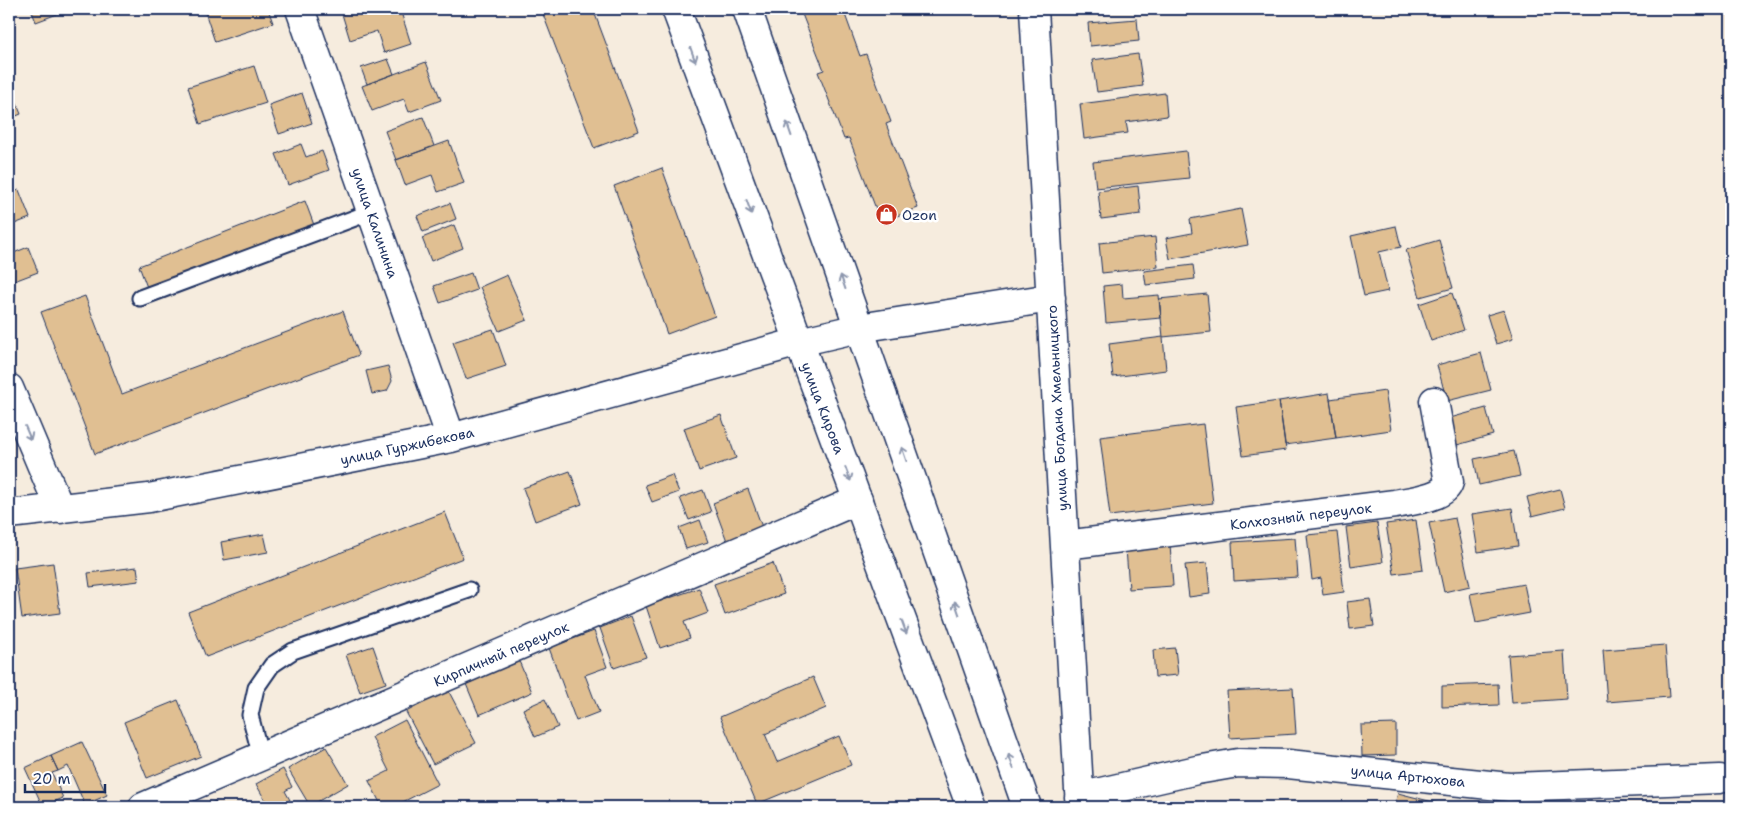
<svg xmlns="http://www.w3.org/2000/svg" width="1740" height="816" font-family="'Shantell Sans',sans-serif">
  <rect width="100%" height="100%" fill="#f6ecde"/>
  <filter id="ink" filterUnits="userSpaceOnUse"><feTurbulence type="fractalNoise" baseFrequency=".02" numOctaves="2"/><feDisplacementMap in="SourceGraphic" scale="10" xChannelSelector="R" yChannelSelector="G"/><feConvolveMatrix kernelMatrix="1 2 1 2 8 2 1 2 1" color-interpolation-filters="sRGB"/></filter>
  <g filter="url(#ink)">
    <path fill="#e0bf92" stroke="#1b2f5e" d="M 31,9 L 58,9 L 60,13 L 36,22 Z
      M 204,9 L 268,9 L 273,23 L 215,42 Z
      M 360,9 L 400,9 L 411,44 L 384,53 L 377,31 L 350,40 L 342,14 Z
      M 541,9 L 593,9 L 639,131 L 594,148 Z
      M 800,9 L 843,9 L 860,56 L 866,54 L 891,122 L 886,124 L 918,208 L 881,222 L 849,138 L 844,139 L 818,72 L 824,70 Z
      M 927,9 L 958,9 L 958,10 L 927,10 Z
      M 1137,19 L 1139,41 L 1090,46 L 1088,23 Z
      M 1138,54 L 1143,86 L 1097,92 L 1092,60 Z
      M 388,59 L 394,74 L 367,84 L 361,68 Z
      M 426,62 L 441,100 L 409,112 L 404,99 L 372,111 L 362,86 Z
      M 254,66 L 266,103 L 200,124 L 188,87 Z
      M 9,85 L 21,114 L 9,119 Z
      M 302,93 L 312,123 L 279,134 L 269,105 Z
      M 1165,93 L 1167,116 L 1126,122 L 1128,133 L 1084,139 L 1080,104 Z
      M 423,117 L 434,146 L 396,160 L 385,131 Z
      M 449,141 L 464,183 L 438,192 L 432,175 L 405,185 L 396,160 Z
      M 301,144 L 306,157 L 322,151 L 329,170 L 288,185 L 276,154 Z
      M 1186,151 L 1189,178 L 1096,188 L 1093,162 Z
      M 662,168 L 715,316 L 667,334 L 614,186 Z
      M 1138,186 L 1141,214 L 1101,219 L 1098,191 Z
      M 19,190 L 30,218 L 9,226 L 9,194 Z
      M 305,201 L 314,225 L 148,290 L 139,266 Z
      M 450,203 L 456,219 L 423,232 L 417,216 Z
      M 1241,209 L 1248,245 L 1170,259 L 1166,238 L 1192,233 L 1190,219 Z
      M 454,225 L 463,248 L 431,261 L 422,238 Z
      M 1396,226 L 1401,247 L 1379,252 L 1388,291 L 1364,296 L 1351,236 Z
      M 1155,237 L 1158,267 L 1102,273 L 1099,243 Z
      M 1439,240 L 1453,288 L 1420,297 L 1406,250 Z
      M 28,247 L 38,272 L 9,283 L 9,255 Z
      M 1193,265 L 1195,279 L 1146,285 L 1144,271 Z
      M 471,273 L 477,290 L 440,303 L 434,286 Z
      M 507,275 L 527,320 L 499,331 L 480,287 Z
      M 1122,284 L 1123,298 L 1159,295 L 1161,318 L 1106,323 L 1103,286 Z
      M 1452,293 L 1464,330 L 1431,341 L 1419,304 Z
      M 1207,294 L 1211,332 L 1163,337 L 1159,299 Z
      M 85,296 L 122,394 L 343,311 L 359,355 L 95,454 L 41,312 Z
      M 1504,310 L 1513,339 L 1496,344 L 1487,315 Z
      M 493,329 L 506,366 L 466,379 L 453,342 Z
      M 1163,337 L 1166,370 L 1113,377 L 1109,344 Z
      M 1481,353 L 1491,390 L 1447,401 L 1437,365 Z
      M 388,366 L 392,381 L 387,391 L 372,394 L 366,371 Z
      M 1385,391 L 1391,430 L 1336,438 L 1330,399 Z
      M 1329,393 L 1336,438 L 1285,445 L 1279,401 Z
      M 1279,401 L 1286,450 L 1243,456 L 1236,407 Z
      M 1486,408 L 1493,435 L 1457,445 L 1450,418 Z
      M 721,415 L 736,458 L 699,471 L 684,428 Z
      M 1203,424 L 1213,503 L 1110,516 L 1100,437 Z
      M 1514,451 L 1520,476 L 1479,485 L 1474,459 Z
      M 570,471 L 582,504 L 535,521 L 523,488 Z
      M 672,475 L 679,492 L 652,502 L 645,485 Z
      M 748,489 L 762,527 L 727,541 L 713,503 Z
      M 1560,489 L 1565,508 L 1532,516 L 1527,497 Z
      M 703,490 L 711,512 L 689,520 L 680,498 Z
      M 1512,508 L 1518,546 L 1478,552 L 1472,514 Z
      M 445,512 L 463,558 L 206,657 L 188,612 Z
      M 1455,518 L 1470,586 L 1444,592 L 1429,523 Z
      M 700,520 L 708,542 L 686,549 L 679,528 Z
      M 1416,520 L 1423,570 L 1394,574 L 1386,524 Z
      M 1377,523 L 1383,562 L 1351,567 L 1346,527 Z
      M 1337,532 L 1344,592 L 1323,595 L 1321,578 L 1312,580 L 1307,535 Z
      M 264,534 L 268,552 L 224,560 L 221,542 Z
      M 1295,538 L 1298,577 L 1234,581 L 1232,542 Z
      M 1170,545 L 1173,586 L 1129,589 L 1126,548 Z
      M 53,563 L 60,613 L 22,618 L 15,568 Z
      M 773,563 L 784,594 L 725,615 L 714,584 Z
      M 1207,563 L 1210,594 L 1189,597 L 1185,565 Z
      M 137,567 L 139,581 L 90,587 L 88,573 Z
      M 1524,584 L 1530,613 L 1476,623 L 1470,594 Z
      M 699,588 L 708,613 L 684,622 L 690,638 L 660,648 L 646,606 Z
      M 1370,599 L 1374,626 L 1350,629 L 1347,602 Z
      M 631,616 L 646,657 L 614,668 L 600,628 Z
      M 594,631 L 607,667 L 585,675 L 599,712 L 576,721 L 549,648 Z
      M 1665,645 L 1669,697 L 1607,702 L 1603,650 Z
      M 373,646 L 386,683 L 360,692 L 346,655 Z
      M 1175,648 L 1178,675 L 1155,677 L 1153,650 Z
      M 1564,651 L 1567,699 L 1512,703 L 1508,655 Z
      M 519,661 L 532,692 L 479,715 L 466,684 Z
      M 813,677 L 826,708 L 765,734 L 777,762 L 839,736 L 851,765 L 757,804 L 720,717 Z
      M 1498,684 L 1499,705 L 1442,707 L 1442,686 Z
      M 1293,688 L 1296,734 L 1230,738 L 1227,691 Z
      M 448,690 L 476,743 L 433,764 L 406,712 Z
      M 545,699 L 558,727 L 535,737 L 523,709 Z
      M 178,700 L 201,756 L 147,778 L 124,722 Z
      M 405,720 L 438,784 L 393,807 L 382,807 L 369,781 L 389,771 L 372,737 Z
      M 1396,724 L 1396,755 L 1362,756 L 1361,725 Z
      M 82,742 L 107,795 L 85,805 L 68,766 L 58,771 L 51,756 Z
      M 326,747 L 348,784 L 310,806 L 288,769 Z
      M 51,756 L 58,771 L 52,773 L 63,798 L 43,807 L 25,768 Z
      M 283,769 L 292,787 L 285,791 L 290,800 L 278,807 L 269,807 L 256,784 Z
      M 1398,793 L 1452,807 L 1394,807 Z
      M 215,801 L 218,807 L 203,807 Z"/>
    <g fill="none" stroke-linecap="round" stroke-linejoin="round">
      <defs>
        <path id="lane" d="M 140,298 L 371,212
          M 261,757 L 250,715 L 256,688 L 272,665 L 293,651 L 469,590"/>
        <path id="street" d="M 300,9 L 451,438
          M 1034,9 L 1080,807
          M 9,388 L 60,509
          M 9,514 L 149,498 L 451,438 L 799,342 L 859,328 L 1051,298
          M 1065,545 L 1395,504 C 1409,501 1445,498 1449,482 L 1434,401
          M 1079,797 L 1197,770 L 1238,763 L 1288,764 L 1509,787 L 1720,779
          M 143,807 L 858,500"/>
        <path id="secondary" d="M 676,9 L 971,807
          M 747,9 L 1027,807"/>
      </defs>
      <use href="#lane" stroke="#1b2f5e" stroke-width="19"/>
      <use href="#street" stroke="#1b2f5e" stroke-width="31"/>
      <use href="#secondary" stroke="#1b2f5e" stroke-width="31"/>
      <use href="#lane" stroke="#fff" stroke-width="15"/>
      <use href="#street" stroke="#fff" stroke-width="28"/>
      <use href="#secondary" stroke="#fff" stroke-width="28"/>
    </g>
    <defs><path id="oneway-shaft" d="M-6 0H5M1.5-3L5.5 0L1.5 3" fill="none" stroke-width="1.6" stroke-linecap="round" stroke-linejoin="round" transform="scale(1.25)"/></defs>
    <g stroke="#8d97ae">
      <use href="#oneway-shaft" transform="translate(693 55) rotate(70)"/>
      <use href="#oneway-shaft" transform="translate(789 129) rotate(-109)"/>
      <use href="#oneway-shaft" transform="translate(749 207) rotate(70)"/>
      <use href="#oneway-shaft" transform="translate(843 282) rotate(-109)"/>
      <use href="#oneway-shaft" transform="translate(28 433) rotate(67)"/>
      <use href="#oneway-shaft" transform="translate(904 454) rotate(-109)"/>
      <use href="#oneway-shaft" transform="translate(848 474) rotate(69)"/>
      <use href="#oneway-shaft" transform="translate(957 608) rotate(-109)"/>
      <use href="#oneway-shaft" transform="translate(904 627) rotate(70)"/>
      <use href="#oneway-shaft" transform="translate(1011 761) rotate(-109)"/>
    </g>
  </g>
  <defs>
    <symbol id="shop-disc" viewBox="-11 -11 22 22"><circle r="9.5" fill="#c8321e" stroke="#fff"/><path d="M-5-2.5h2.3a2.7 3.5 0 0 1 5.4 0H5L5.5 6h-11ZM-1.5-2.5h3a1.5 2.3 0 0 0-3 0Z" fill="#fff"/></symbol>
  </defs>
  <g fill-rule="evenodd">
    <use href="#shop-disc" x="874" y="202" width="25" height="25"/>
  </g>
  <g text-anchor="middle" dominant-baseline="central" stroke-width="5" stroke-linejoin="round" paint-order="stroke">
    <g font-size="14" fill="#1b2f5e" stroke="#fff" text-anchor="start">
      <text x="902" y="215">Ozon</text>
    </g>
    <g font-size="14" fill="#1b2f5e" stroke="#fff">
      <text transform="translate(375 223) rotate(71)">улица Калинина</text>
      <text transform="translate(823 408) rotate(69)">улица Кирова</text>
      <text transform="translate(1057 408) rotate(-93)">улица Богдана Хмельницкого</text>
      <text transform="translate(407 446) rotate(-12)">улица Гуржибекова</text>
      <text transform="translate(1301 516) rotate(-7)">Колхозный переулок</text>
      <text transform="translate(501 654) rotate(-23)">Кирпичный переулок</text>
      <text transform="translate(1408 776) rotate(6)">улица Артюхова</text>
    </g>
  </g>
  <rect width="1740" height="816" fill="none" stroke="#fff" stroke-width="30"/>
  <rect x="15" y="15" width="1710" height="786" fill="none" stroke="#1b2f5e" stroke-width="2" filter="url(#ink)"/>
  <path d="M25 784v8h80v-8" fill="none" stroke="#1b2f5e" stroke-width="2.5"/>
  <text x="32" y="784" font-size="15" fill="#1b2f5e" stroke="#ffffff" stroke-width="4" paint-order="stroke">20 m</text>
</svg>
